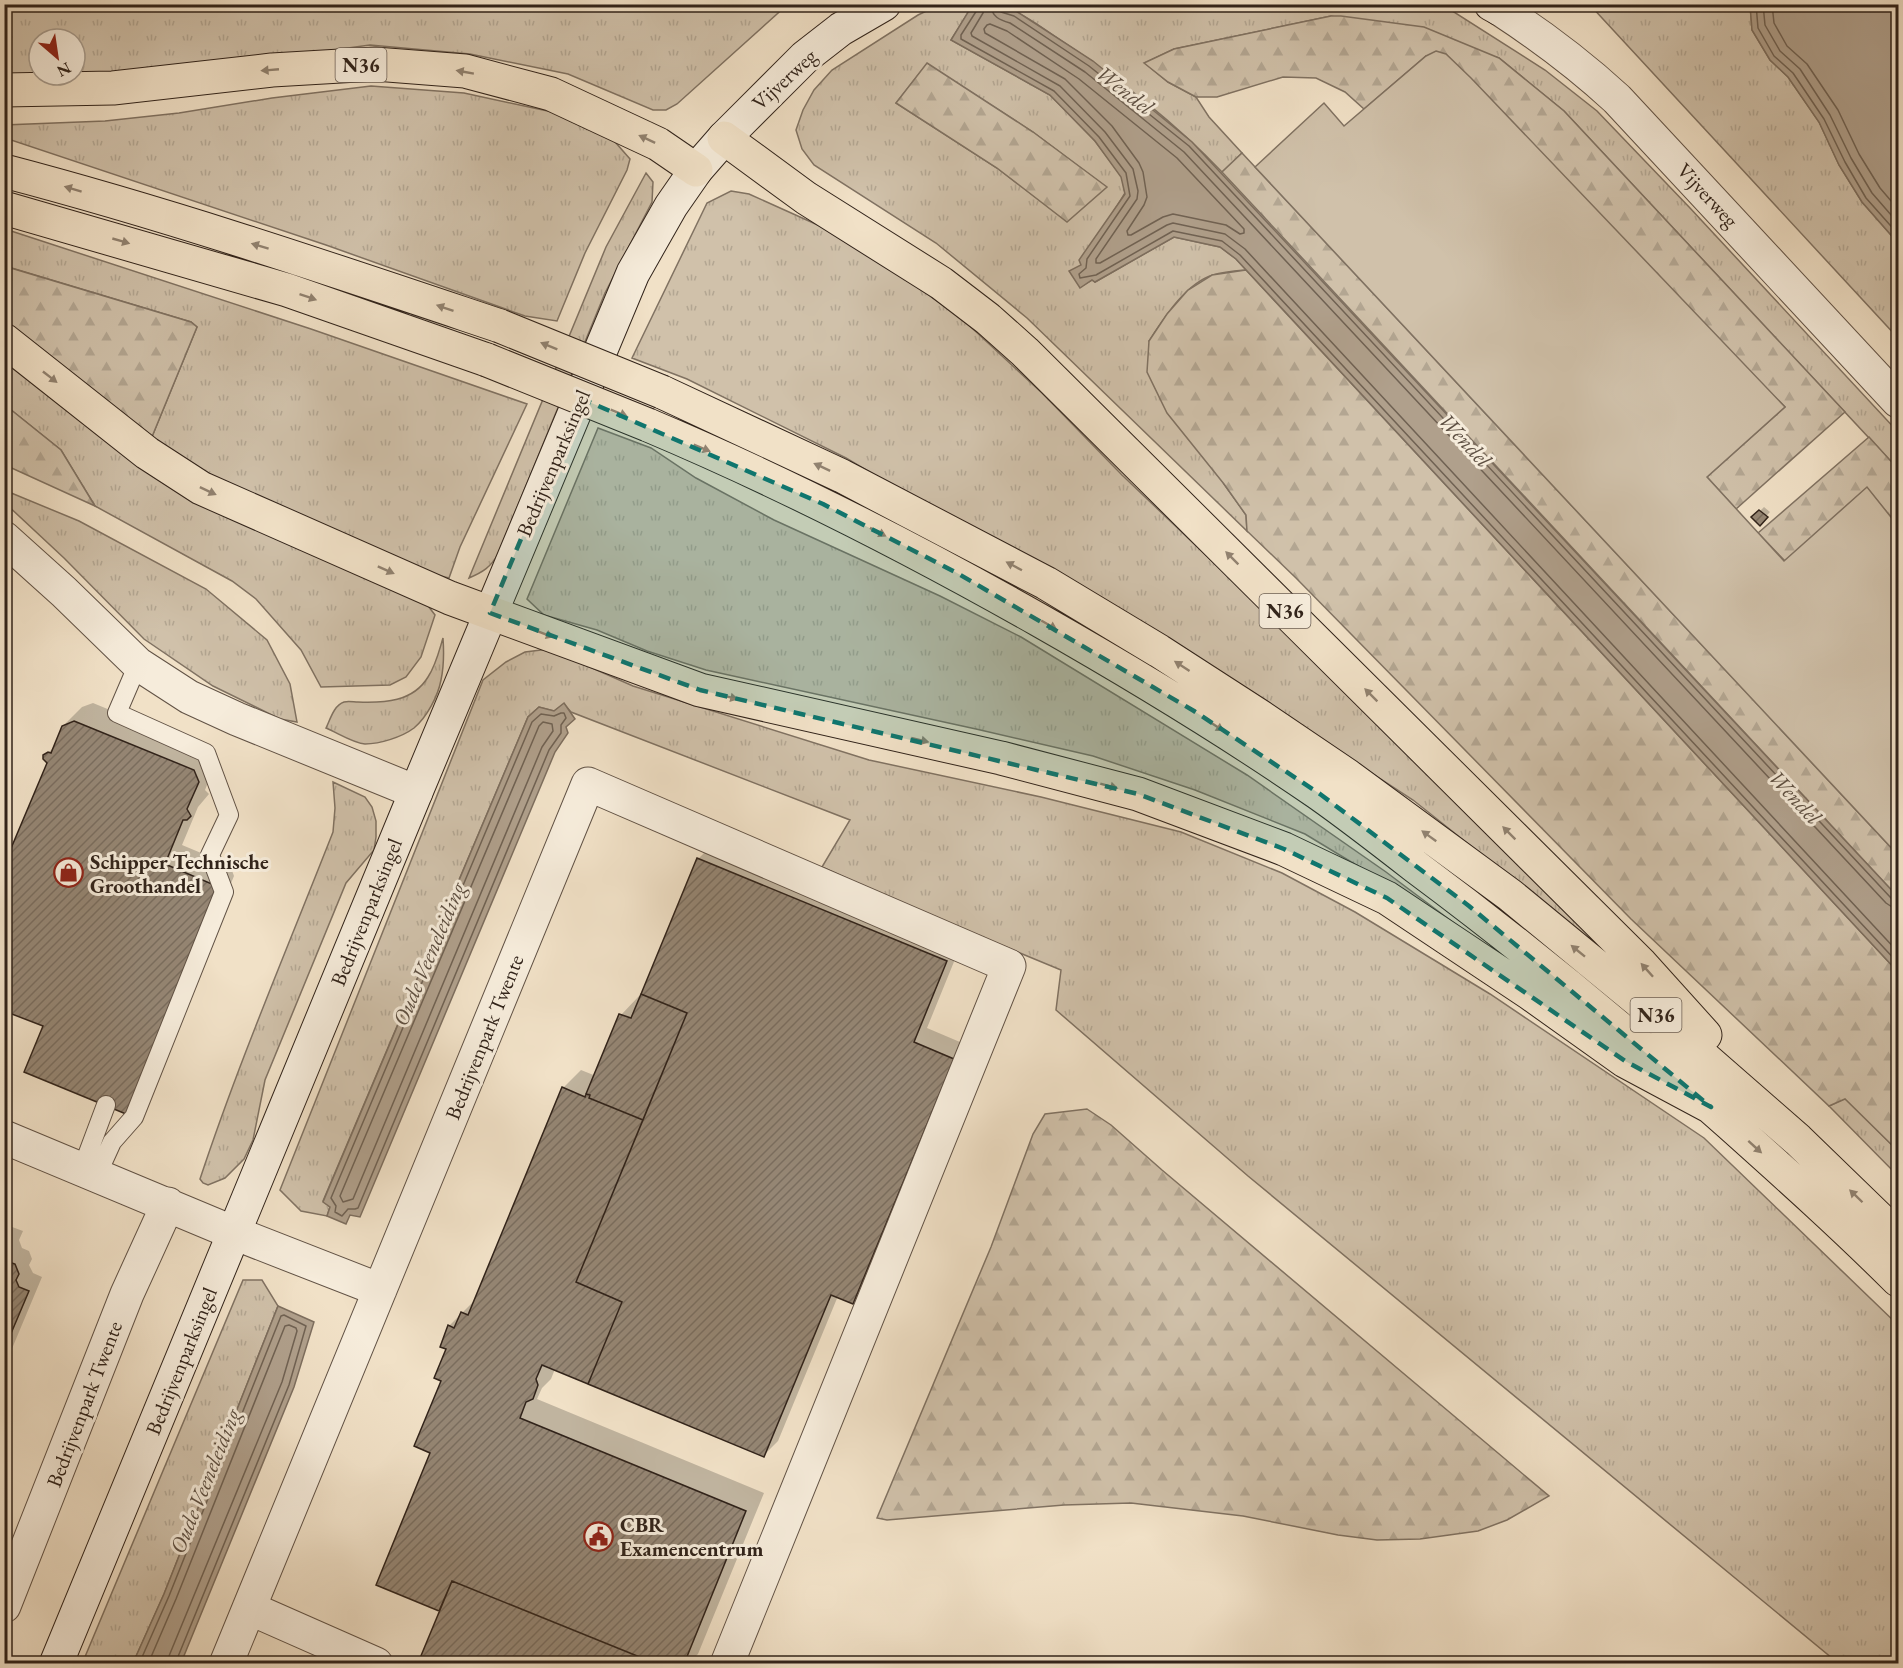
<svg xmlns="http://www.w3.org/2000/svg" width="1903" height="1668" font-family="'EB Garamond',serif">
  <defs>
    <pattern id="grass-tufts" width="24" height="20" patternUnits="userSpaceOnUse" patternTransform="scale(1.5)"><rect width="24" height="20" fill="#d0c1aa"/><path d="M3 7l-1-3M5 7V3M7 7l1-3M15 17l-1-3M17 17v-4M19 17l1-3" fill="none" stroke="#b3a692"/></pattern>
    <pattern id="forest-firs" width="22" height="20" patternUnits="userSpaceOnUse" patternTransform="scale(1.5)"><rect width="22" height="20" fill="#d0c1aa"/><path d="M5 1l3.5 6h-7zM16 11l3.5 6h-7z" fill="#b3a692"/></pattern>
    <pattern id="building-hatch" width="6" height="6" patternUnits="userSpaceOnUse" patternTransform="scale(1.5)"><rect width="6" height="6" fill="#958674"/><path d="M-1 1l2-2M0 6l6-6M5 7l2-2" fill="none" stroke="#7a6d5e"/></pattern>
  </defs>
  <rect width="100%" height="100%" fill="#f1e1c7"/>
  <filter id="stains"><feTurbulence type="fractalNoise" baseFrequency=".00333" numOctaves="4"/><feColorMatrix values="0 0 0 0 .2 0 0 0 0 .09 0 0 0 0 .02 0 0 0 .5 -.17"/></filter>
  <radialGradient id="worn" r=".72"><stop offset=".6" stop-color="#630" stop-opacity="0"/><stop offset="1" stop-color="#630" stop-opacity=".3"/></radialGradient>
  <path fill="url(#grass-tufts)" stroke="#807262" stroke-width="1.5" fill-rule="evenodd" d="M 671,4 L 683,6 L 687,4 L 787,5 L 677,104 L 666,110 L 653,110 L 568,74 L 470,54 L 370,45 L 267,59 L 5,85 L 4,5 ZM 39,39 L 75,39 L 75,75 L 39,75 Z
    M 939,5 L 973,5 L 951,40 L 1050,95 L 1095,141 L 1122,177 L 1125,193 L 1081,265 L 1080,287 L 1092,280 L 1095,282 L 1174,237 L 1220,247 L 1236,259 L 1246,270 C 1235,271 1223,272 1213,275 C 1186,283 1164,318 1149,341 L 1224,484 L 1246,515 L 1247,531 L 1027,318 L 936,243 L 814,165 L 802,149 L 796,130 L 803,110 L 814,90 L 832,70 L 918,15 ZM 927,64 L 1033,132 L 1106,187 L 1067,221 L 997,168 L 896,103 Z
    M 996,5 L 1443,5 L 1545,70 L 1597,111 L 1690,208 L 1898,432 L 1898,469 L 1564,111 L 1499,58 L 1331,16 L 1174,49 L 1145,63 L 1168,82 L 1196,97 L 1209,117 L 1242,153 L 1222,172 C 1174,122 1118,78 1060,40 C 1038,25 1022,12 996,5 Z
    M 1590,5 L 1750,5 L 1752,30 L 1770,60 L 1788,77 L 1819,122 L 1839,165 L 1862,202 L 1898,243 L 1898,338 Z
    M 371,86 L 464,93 L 557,113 L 608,134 L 630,159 L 627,170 L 585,253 L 557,321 L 525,316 L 326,245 L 5,138 L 4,125 L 105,121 L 179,113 L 272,98 Z
    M 646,173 L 653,182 L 652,202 L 605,293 L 498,554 C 491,567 483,572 469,578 L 606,247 Z
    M 731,191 L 749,194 L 820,226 L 911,283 L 959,316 L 1042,393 L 1122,475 L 1633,963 L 1625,973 L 1520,885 L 1413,800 L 1184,651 L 945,517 L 846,458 L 687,379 L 632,358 L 707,203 Z
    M 5,229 L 311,329 L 527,404 L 460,547 L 449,578 L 428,573 L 325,531 L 149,444 L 197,327 L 191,322 L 5,266 Z
    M 4,352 L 82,417 L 419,594 L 435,615 L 421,657 L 406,677 L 390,685 L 321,687 L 301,650 L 256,599 L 232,581 L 95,506 L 61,450 L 5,405 Z
    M 598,428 L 651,448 L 696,478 L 774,520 L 940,596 L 1021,637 L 1247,775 L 1386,872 L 1462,929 L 1305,834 L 1195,790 L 1093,756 L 976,729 L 706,670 L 647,651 L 597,630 L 544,615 L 527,599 Z
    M 4,490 L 79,521 L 206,589 L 267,640 L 290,684 L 297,722 L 280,719 L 213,686 L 144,639 L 64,558 L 5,503 Z
    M 443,638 C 444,652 444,666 441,680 C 438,696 427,717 414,728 C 402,737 380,744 365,744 C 353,743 338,733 326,728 C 330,720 334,705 344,702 C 348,701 354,702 358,702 C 384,703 413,702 428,677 C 436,665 439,651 443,638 Z
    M 549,649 L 633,686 L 869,760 L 1041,797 L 1181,832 L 1282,873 L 1355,912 L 1490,994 L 1704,1138 L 1898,1325 L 1898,1663 L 1838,1663 L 1248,1176 L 1056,1010 L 1061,970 L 909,907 L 822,867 L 850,820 L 571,712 L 564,704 L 554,711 L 539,707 L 528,717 L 323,1201 L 330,1207 L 327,1216 L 301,1211 L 280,1190 L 483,680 L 506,662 L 525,652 Z
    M 333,782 L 365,797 L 372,807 L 376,821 L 376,837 L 374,850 L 346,883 L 265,1080 L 253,1140 L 244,1159 L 225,1178 L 208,1185 L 203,1183 L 200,1179 C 239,1061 288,947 333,832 L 335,808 Z
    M 1845,1098 L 1898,1151 L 1898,1176 L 1829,1106 Z
    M 243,1280 L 262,1280 L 278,1306 L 164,1594 L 133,1663 L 82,1664 Z"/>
  <path fill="url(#forest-firs)" stroke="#807262" stroke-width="1.5" d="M 1331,16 L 1341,16 L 1424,27 L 1499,58 L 1564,111 L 1845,412 L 1736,509 L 1707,477 L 1785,407 L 1426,56 L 1364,109 L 1345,92 L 1316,78 L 1283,77 L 1217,97 L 1196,97 L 1168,82 L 1144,63 L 1174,49 Z
    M 927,63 L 1033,132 L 1107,187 L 1067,222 L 997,168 L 896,103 Z
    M 1242,153 L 1898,855 L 1898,897 L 1222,172 Z
    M 4,266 L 191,322 L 197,327 L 149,444 L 5,325 Z
    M 1246,270 L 1898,972 L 1898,1151 L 1845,1099 L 1829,1106 L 1631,919 L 1296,578 L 1247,531 L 1246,515 L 1224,484 L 1167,413 L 1147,372 L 1149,341 L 1167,314 L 1188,290 L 1212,275 Z
    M 5,405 L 61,450 L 95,506 L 5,465 Z
    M 1869,437 L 1898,469 L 1898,526 L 1867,488 L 1785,561 L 1758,533 Z
    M 1087,1109 L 1111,1125 L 1162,1170 L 1549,1496 L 1507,1520 L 1478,1531 L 1420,1539 L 1377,1540 L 1338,1535 L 1243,1516 L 1131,1503 L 1064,1505 L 887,1520 L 877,1518 L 991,1247 L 1033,1134 L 1045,1114 Z"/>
  <path fill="#d0c1aa" stroke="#807262" stroke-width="1.5" d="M 1436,51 L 1446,54 L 1471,78 L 1785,407 L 1707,477 L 1784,561 L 1867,487 L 1898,526 L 1898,855 L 1255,167 L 1324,103 L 1344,126 L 1426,56 Z"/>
  <path fill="#b0a08c" stroke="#7d6e5e" stroke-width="1.5" d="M 973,4 L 996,5 L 1016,11 L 1093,61 L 1192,142 L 1898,897 L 1898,972 L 1236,259 L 1220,247 L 1174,237 L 1095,282 L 1092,280 L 1080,288 L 1069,271 L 1081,265 L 1079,260 L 1125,194 L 1121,177 L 1095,141 L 1050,95 L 951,40 Z
    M 1750,5 L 1898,5 L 1898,243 L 1862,202 L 1839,165 L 1819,122 L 1788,77 L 1770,60 L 1752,30 Z
    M 564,703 L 575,719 L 566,727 L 568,733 L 555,752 L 360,1217 L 350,1215 L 346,1224 L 327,1216 L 330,1207 L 323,1202 L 528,717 L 539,707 L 554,711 Z
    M 278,1306 L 314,1322 L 294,1387 L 181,1663 L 133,1663 L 164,1594 Z"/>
  <path fill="#0003" d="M 1764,507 L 1770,512 L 1760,523 L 1754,517 Z
    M 93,703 L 212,752 L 216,762 L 205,790 L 209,794 L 198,807 L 182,845 L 230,865 L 234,876 L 144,1093 L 48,763 L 45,756 L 56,745 L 63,726 L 82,707 Z
    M 712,845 L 960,947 L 927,1028 L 967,1045 L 867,1289 L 853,1303 L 838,1296 L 778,1441 L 764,1455 L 555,1369 L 551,1379 L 542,1388 L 537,1399 L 764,1493 L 698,1654 L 688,1664 L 423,1664 L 420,1662 L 441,1610 L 378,1584 L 432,1452 L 449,1326 L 476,1299 L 563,1088 L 581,1070 L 596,1076 L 621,1015 L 639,996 L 641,997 L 698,859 Z
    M 4,1224 L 23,1231 L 19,1240 L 22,1248 L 29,1251 L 32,1259 L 29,1265 L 33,1273 L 42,1277 L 11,1351 L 4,1357 Z"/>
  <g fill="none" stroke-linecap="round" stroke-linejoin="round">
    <path stroke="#706253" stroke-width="1.5" d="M 977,4 L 977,10 L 961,35 L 961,39 L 1054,91 L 1099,137 L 1126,173 L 1130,196 L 1087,259 L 1086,268 L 1079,274 L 1080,278 L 1096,275 L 1173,231 L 1222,241 L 1240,255 L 1898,963
      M 985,4 L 983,13 L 971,33 L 972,36 L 1060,86 L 1105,132 L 1133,169 L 1138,191 L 1137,199 L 1096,259 L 1096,263 L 1100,263 L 1167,225 L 1173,223 L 1225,234 L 1245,249 L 1898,952
      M 991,4 C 991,17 1000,20 1010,23 L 1085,72 L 1184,152 L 1886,903 L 1892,907 L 1898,908
      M 998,4 L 1001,12 L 1014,16 L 1089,66 L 1189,146 L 1891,898 L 1898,900
      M 1756,4 L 1758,28 L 1774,56 L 1793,73 L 1824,119 L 1845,162 L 1866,198 L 1898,234
      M 1763,4 L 1765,25 L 1780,51 L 1800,69 L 1830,115 L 1851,158 L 1872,193 L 1898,223
      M 1772,4 L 1774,23 L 1787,46 L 1807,64 L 1838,110 L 1859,154 L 1880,188 L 1898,209
      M 990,24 L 1007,31 L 1079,79 L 1177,158 L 1244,229 L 1244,233 L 1240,234 L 1226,225 L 1173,214 L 1163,217 L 1131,235 L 1128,235 L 1127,231 L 1144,205 L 1147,197 L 1143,172 L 1139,163 L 1112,126 L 1065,79 L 985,33 L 984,29 L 987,25 Z
      M 561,713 L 564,713 L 566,718 L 561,725 L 561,733 L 549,750 L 358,1208 L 355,1209 L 348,1209 L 342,1216 L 335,1212 L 336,1206 L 331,1198 L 532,722 L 541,714 L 554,716 Z
      M 543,722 L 552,724 L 553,731 L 542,747 L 353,1199 L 343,1202 L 340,1196 L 539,726 Z
      M 139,1664 L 169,1596 L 281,1316 L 284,1315 L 306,1326 L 289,1385 L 175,1664
      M 148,1664 L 176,1599 L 285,1326 L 289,1325 L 296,1328 L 297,1331 L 282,1382 L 169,1656 L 168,1664"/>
  </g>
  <path fill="url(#building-hatch)" stroke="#31231a" stroke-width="1.5" d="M 1759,510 L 1768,517 L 1760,526 L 1751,517 Z
    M 74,721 L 194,770 L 199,782 L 187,809 L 191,816 L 187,820 L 183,820 L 165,864 L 212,884 L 217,895 L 126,1114 L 24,1072 L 43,1026 L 4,1011 L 4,865 L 47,763 L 43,759 L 43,755 L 48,752 L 51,753 L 62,726 Z
    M 697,858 L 947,961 L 914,1042 L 954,1059 L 853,1304 L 831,1295 L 764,1457 L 588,1384 L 622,1302 L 576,1282 L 687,1013 L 641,994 Z
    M 641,994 L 687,1013 L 643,1120 L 589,1098 L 590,1095 L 586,1094 L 619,1014 L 631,1018 Z
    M 562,1087 L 585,1097 L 586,1094 L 590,1095 L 589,1098 L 643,1120 L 576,1282 L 622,1302 L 588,1384 L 542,1365 L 536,1379 L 538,1385 L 533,1399 L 526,1402 L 520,1418 L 746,1511 L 684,1664 L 657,1664 L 452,1581 L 439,1611 L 376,1585 L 430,1453 L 414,1446 L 441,1381 L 434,1378 L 446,1349 L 440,1347 L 448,1325 L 454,1328 L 461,1312 L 468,1315 Z
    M 4,1243 L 10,1245 L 6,1255 L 9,1262 L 15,1264 L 19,1274 L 16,1280 L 19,1287 L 29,1291 L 4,1350 Z
    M 452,1581 L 657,1664 L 418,1663 Z"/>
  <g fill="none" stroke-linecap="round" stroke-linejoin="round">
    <defs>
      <path id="lane" d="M 82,1169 L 106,1105
        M 97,1175 L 112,1142 L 134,1117 L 224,892 L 210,855 L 229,815 L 206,753 L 117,713 L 138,664"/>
      <path id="street" d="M 1500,9 C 1543,37 1579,64 1617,99 L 1898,401
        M 4,538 L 64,592 L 138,664 L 189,697 L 237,719 L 416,792
        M 4,1137 L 234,1233 L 380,1290
        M 4,1606 L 127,1294 L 168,1204
        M 249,1608 L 376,1664
        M 226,1664 L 588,784 L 1009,966 L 727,1664"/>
      <path id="secondary" d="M 1491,4 L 1500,9 L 1502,4
        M 56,1664 L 416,792 L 633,273 L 671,206 L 696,170 L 724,138 L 805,57 L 841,29 L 884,4"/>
      <path id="highway" d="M 4,90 L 113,88 L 272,70 L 375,64 L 465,71 L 551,94 L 658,144 L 696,170
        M 724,138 L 806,198 L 941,283 L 988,319 L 1025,352 L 1641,964 L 1705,1035
        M 4,171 C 172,215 336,271 500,326
        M 4,208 L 287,290 L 487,360
        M 4,340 L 147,453 L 201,488 L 450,598 L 700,690 L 1001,758 L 1138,794 L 1284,849 L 1387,898 L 1531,994 L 1625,1061 L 1711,1107
        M 662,392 L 842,476 L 1046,583 L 1159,651 L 1258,715 L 1348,776 L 1510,895 L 1639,1001 L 1798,1140 L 1898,1237
        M 648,425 C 783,482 912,548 1039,620 C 1134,674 1228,731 1318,793 C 1352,817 1384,842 1416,867 C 1525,948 1629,1034 1730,1124 C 1787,1175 1844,1226 1898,1280"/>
    </defs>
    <use href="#lane" stroke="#615245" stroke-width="20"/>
    <use href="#street" stroke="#615245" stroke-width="35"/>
    <use href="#secondary" stroke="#31231a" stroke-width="35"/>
    <use href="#highway" stroke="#31231a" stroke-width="35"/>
    <use href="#lane" stroke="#f6ecdb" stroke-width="18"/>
    <use href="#street" stroke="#f6ecdb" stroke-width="33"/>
    <use href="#secondary" stroke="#f6ecdb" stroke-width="33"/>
    <use href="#highway" stroke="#f1e1c7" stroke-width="33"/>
    <defs>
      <path id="highway-bridge" d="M 500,326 L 662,392
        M 487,360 L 648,425"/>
    </defs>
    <use href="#highway-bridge" stroke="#31231a" stroke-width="35" stroke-linecap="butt"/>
    <use href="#highway-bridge" stroke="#f1e1c7" stroke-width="33"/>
  </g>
  <defs><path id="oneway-solid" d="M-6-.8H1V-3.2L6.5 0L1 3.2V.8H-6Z" transform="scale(1.5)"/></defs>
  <g fill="#918270">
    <use href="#oneway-solid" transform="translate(270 70) rotate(175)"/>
    <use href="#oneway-solid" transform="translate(465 72) rotate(-170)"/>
    <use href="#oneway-solid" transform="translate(647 139) rotate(-155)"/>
    <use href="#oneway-solid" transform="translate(73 189) rotate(-163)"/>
    <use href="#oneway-solid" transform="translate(121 241) rotate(16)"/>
    <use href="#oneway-solid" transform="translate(260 246) rotate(-163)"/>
    <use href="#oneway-solid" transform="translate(308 297) rotate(19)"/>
    <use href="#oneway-solid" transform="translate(445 308) rotate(-161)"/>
    <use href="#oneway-solid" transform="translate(549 346) rotate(-158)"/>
    <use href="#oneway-solid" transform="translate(50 377) rotate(38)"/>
    <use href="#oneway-solid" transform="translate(619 413) rotate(22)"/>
    <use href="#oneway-solid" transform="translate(702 448) rotate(23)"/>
    <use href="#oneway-solid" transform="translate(822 467) rotate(-155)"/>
    <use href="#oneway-solid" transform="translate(208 491) rotate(25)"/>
    <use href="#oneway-solid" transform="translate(878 532) rotate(27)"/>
    <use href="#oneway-solid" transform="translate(1232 558) rotate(-135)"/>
    <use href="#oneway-solid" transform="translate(1014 566) rotate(-152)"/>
    <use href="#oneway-solid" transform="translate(386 570) rotate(24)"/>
    <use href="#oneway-solid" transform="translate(1049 625) rotate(30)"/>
    <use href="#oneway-solid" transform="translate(545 634) rotate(20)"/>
    <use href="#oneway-solid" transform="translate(1182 666) rotate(-147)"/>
    <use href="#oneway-solid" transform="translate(1371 695) rotate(-135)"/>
    <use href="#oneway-solid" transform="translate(729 697) rotate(13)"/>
    <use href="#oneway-solid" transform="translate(1216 726) rotate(33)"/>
    <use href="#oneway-solid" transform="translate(920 740) rotate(13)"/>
    <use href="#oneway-solid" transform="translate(1109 786) rotate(15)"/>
    <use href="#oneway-solid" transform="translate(1509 833) rotate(-135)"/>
    <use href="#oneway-solid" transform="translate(1429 836) rotate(-144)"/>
    <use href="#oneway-solid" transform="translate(1578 951) rotate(-141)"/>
    <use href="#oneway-solid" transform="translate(1647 970) rotate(-132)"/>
    <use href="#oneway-solid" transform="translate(1755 1147) rotate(42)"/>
    <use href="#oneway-solid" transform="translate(1856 1196) rotate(-136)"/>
  </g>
  <path fill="#0f766e" fill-opacity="0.2" stroke="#0f766e" stroke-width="4.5" stroke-dasharray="12 8" stroke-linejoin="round" d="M 580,398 L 823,504 L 957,573 L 1194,711 L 1320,794 L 1469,906 L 1711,1107 L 1625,1061 L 1387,898 L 1284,849 L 1138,794 L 700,690 L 490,613 Z"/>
  <defs>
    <symbol id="shop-ring" viewBox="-11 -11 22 22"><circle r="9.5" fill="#f6ecdb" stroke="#8f2418" stroke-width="1.5"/><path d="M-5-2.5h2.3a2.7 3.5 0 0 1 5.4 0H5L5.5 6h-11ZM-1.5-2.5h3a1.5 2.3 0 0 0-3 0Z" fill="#8f2418"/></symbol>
    <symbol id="civic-ring" viewBox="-11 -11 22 22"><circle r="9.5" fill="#f6ecdb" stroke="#8f2418" stroke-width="1.5"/><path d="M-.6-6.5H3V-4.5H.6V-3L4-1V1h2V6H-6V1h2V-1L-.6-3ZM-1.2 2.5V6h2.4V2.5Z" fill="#8f2418"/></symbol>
  </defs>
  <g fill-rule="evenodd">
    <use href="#shop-ring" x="52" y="856" width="33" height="33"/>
    <use href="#civic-ring" x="582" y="1520" width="33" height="33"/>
  </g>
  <g text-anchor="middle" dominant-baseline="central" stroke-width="6" stroke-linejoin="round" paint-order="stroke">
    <g fill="#f6ecdb" stroke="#6c5f54" stroke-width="1.5">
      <rect x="335.5" y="48" width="51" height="34" rx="4.5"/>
      <rect x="1259.5" y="594" width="51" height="34" rx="4.5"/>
      <rect x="1630.5" y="998" width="51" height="34" rx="4.5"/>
    </g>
    <g font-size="20" font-weight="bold" fill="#31231a">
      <text x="361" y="65">N36</text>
      <text x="1285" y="611">N36</text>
      <text x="1656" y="1015">N36</text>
    </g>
    <g font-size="21" fill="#31231a" stroke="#f6ecdb">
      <text transform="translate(784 79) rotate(-43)">Vijverweg</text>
      <text transform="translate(1708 195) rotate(47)">Vijverweg</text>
      <text transform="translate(553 463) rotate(-67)">Bedrijvenparksingel</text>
      <text transform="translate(366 912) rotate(-68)">Bedrijvenparksingel</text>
      <text transform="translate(484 1037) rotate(-68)">Bedrijvenpark Twente</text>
      <text transform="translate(181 1361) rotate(-68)">Bedrijvenparksingel</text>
      <text transform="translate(84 1404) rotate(-69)">Bedrijvenpark Twente</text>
    </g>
    <g font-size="21" font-weight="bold" fill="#31231a" stroke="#f6ecdb" text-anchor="start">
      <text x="90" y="861">Schipper Technische<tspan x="90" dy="24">Groothandel</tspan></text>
      <text x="620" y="1524">CBR<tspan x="620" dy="24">Examencentrum</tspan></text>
    </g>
    <g font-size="22" font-style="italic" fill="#5d4f42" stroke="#f6ecdb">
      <text transform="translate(1125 90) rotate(38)">Wendel</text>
      <text transform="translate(1465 440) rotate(47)">Wendel</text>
      <text transform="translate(1795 797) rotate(47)">Wendel</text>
      <text transform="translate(429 954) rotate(-67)">Oude Veeneleiding</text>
      <text transform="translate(205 1481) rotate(-68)">Oude Veeneleiding</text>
    </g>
  </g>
  <rect width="1903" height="1668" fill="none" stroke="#f1e1c7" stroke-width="24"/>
  <rect x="6" y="6" width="1891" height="1656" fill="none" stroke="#31231a" stroke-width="3"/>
  <rect x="12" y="12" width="1879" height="1644" fill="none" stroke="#31231a" stroke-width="1.5"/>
  <g transform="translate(57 57) rotate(151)"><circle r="28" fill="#f6ecdb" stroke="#a79c8e" stroke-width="1.5"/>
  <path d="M0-4.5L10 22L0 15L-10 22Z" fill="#8f2418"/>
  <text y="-9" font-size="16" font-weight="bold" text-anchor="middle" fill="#31231a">N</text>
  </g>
  <rect width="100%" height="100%" filter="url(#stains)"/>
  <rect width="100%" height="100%" fill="url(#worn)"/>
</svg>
